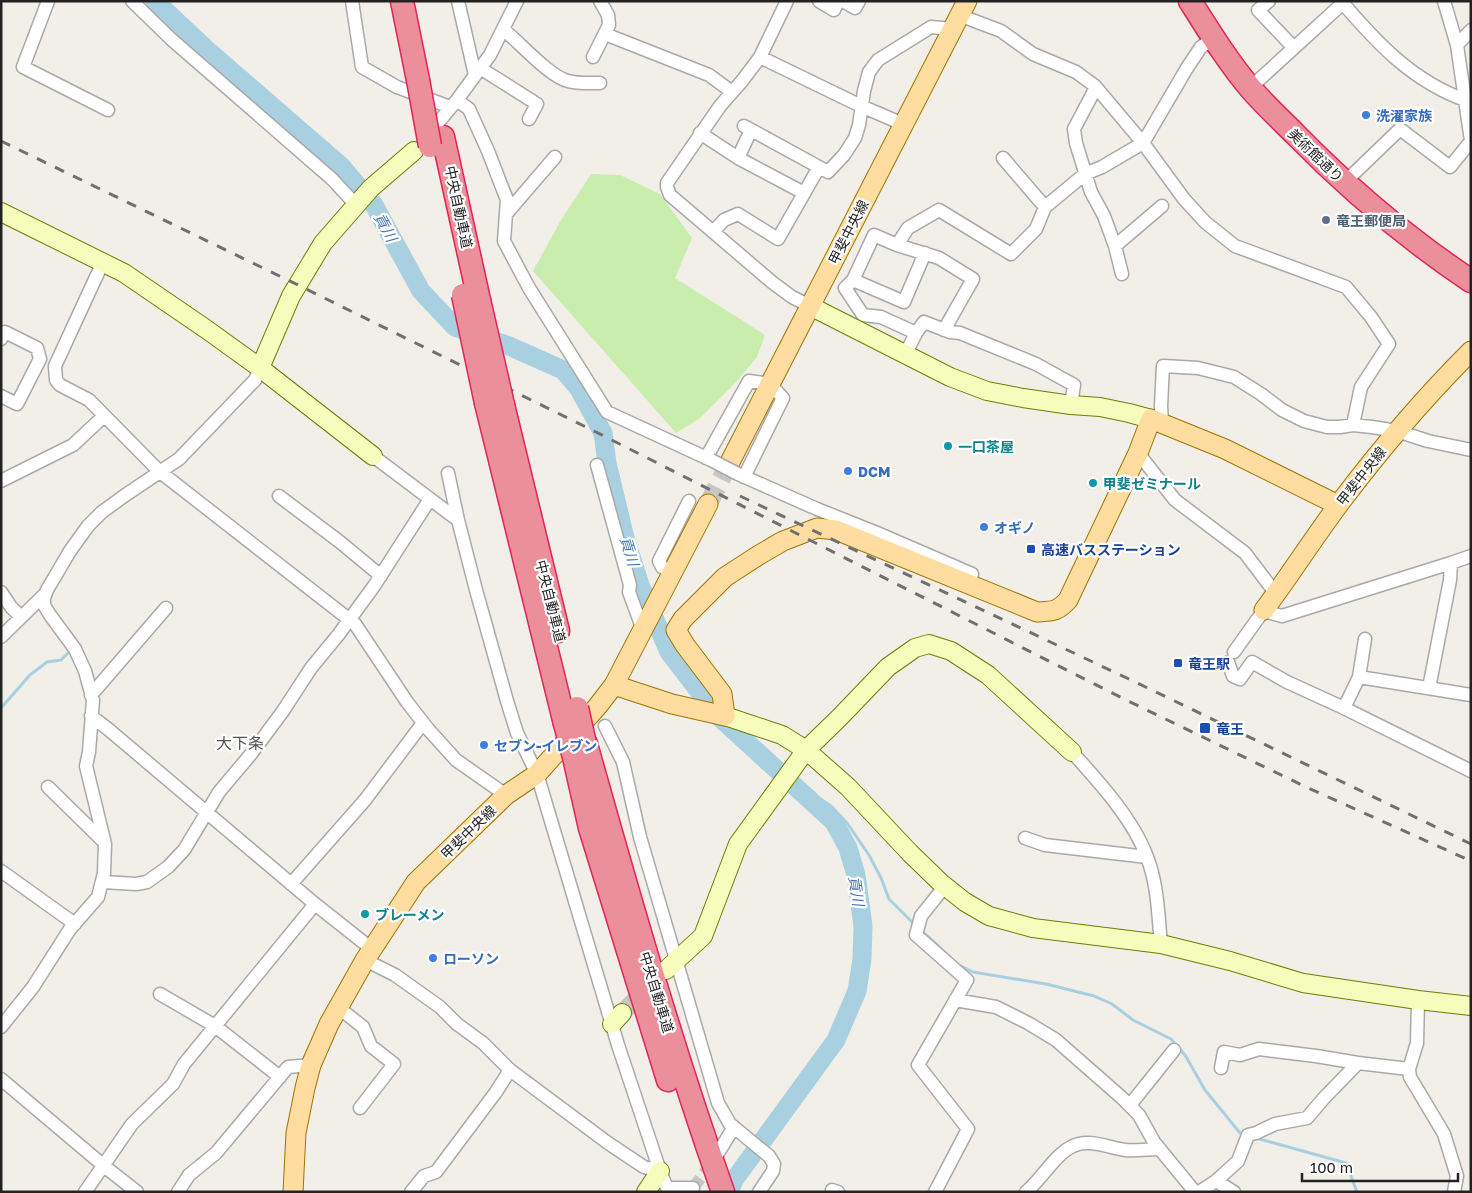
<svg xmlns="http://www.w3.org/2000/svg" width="1472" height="1193" font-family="'Golos Text','Noto Sans JP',sans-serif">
  <rect width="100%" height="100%" fill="#f2efe8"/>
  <path fill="#c9edad" d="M 591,174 L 620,175 L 660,194 L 692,238 L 675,278 L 765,335 L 757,357 L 737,381 L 699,419 L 676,433 L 533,271 L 561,220 Z"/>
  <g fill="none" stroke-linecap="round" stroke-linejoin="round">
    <path stroke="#a8d0e1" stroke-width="3" d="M 1,708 L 30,675 L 47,662 L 61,660 L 70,651
      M 791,779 L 831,806 L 847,823 L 869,855 L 881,878 L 889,899 L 915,925
      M 922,931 L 950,957
      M 961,966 L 973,972 L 1046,984 L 1094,996 L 1112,1004 L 1133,1020 L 1171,1039 L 1185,1055 L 1205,1090 L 1240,1133 L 1245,1135
      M 1256,1138 L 1346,1163 L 1357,1192
      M 729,1185 L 734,1180"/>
    <path stroke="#a8d0e1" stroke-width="19" d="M 155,1 L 206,49 L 341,166 L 374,205 L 421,291 L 455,327 L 509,346 L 563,370 L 579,389 L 603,433 L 607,463 L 625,538 L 640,585 L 669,652 L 718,716 L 834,822 L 848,848 L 856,875 L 863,926 L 862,959 L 857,991 L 836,1040 L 734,1180 L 729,1192"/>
    <path stroke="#c8c6c0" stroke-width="12" stroke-dasharray="12 6" stroke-linecap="butt" d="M 693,1188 L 714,1160"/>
    <path stroke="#c8c6c0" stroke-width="18" stroke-dasharray="18 9" stroke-linecap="butt" d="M 622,1013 L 650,986"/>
    <path stroke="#c8c6c0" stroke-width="19" stroke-dasharray="19 9" stroke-linecap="butt" d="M 708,504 L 730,462"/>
    <defs>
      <path id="street" d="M 48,1 L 23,67 L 108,110
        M 132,1 L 171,39 L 332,179 L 356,205
        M 352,1 L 362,67 L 397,87 L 450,107
        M 458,1 L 475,75
        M 787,1 L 760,57 L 742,81 L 720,106 L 667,183 L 667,187 L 670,195 L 773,283 L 792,297 L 810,306
        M 819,1 L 834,10 L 838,1
        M 843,1 L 855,8 L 859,1
        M 1269,1 L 1258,10 L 1294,48
        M 1341,1 C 1376,42 1412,81 1465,100
        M 1444,1 L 1457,45 L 1471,141
        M 959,15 L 1001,31 L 1033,54 L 1076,72 L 1095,86 L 1143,143 L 1184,199 L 1205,222 L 1235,246 L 1346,287 L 1371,317 L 1389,344 L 1361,387 L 1353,425
        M 503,29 C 519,42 550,77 568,81 C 578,84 590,83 600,83
        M 605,34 L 709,75 L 732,92
        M 1457,45 L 1471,30
        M 593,57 L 609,25 L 608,15 L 600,1
        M 760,57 L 861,106 L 903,124
        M 480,68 L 537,104 L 529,119
        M 1095,86 L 1093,93 L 1074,129 L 1076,143 L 1091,192 L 1104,216 L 1115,246 L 1122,274
        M 1250,88 L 1343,3
        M 457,100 L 469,109 L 488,151 L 507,200 L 504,241 L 529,288 L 607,412 L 711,460
        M 744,126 L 828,172 L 844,155 L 855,138 L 859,125 L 864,91 L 869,72 L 878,60 L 931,27 L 952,29
        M 700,133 L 738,158 L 804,193
        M 427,136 L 457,100 L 490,55 L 517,1
        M 738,158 L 751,130
        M 1003,158 L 1045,207
        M 1344,183 L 1400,129 L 1450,167 L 1471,141
        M 506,214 L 555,157
        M 713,232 L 724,220 L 738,214 L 778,239 L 819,167
        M 897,245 L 939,258 L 973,279 L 944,330
        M 1115,246 L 1162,206
        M 103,262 L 55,366 L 56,380 L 60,385 L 89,400 L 159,471 L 355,624 L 407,702 L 428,729 L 456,760 L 506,795
        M 853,280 L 904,302 L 925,253
        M 916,333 L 881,317 L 863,315 L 845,288 L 853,280 L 874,235 L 897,245 L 908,228 L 939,210 L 1011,254 L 1036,229 L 1045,207 L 1085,174 L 1102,167 L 1143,143 L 1187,68 L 1201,47 L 1214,38
        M 1,339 L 5,332 L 37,348 L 40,359 L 17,404 L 1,396
        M 905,355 L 916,333 L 924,322 L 950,332 L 960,333 L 1036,364 L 1074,385 L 1071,405
        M 1162,422 L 1161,406 L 1163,366 L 1198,368 L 1234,377 L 1261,394 L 1282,410 L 1304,421 L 1327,427 L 1340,427 L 1353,425 L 1372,427 L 1397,431 L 1428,441 L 1471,450
        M 1138,453 L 1175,500 L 1245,553 L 1276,594
        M 373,456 L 458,520
        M 706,458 L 749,381 L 770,384 L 783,398 L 744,477
        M 597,465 L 630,585 L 629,592 L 643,630
        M 448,473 L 458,520 L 476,590 L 507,701 L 517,733 L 537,774 L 618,1045 L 660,1171 L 667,1188 L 693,1188
        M 738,474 L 817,509 L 877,533 L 972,574 L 969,584
        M 1,481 L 73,445 L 104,416
        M 279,496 L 340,542 L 381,576
        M 672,573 L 662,567 L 659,561 L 689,501
        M 1,592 L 11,607 L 21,617
        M 1,637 L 46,593
        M 1234,652 L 1264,610 L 1271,613 L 1282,616 L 1451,563 L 1471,556
        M 1228,662 L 1233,676 L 1240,679 L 1252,662 L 1287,682 L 1344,708 L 1471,771
        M 1359,677 L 1365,639
        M 1429,688 L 1450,580 L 1451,563
        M 91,695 L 166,608
        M 1344,708 L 1359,677 L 1471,695
        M 91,716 L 108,729 L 315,904 L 373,950
        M 605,726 L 623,762 L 640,837 L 718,1103 L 730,1124 L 769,1156 L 774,1164 L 773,1171 L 759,1192
        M 1072,752 C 1099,782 1133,819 1147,857 C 1158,885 1158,915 1161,944
        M 48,787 L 104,842
        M 1025,838 L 1045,845 L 1147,857
        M 1,871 L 75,924
        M 103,882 L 136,884 L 147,882 L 168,867 L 184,850 L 219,792 L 251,754 L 283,711 L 311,668 L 339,634 L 374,586 L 430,499
        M 291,884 L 365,800 L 423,723
        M 365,960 L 395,975 L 440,1007 L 457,1024 L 483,1043 L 510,1070 L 608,1143 L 644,1167 L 660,1171
        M 160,994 L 215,1026 L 280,1077
        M 955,1000 L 996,1007 L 1028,1023 L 1056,1040 L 1121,1097 L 1139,1115 L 1154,1142 L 1195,1192
        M 1418,1000 L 1417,1043 L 1409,1069 L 1410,1077 L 1444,1134 L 1457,1176 L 1454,1192
        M 339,1008 L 363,1027 L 371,1046 L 394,1064 L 360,1108
        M 1,1027 L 33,987 L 70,929 L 98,897 L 104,873 L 105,844 L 86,766 L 89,752 L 93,700 L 85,671 L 75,649 L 50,615 L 44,605 L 44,598 L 47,590 L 70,551 L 88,526 L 102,512 L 124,496 L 179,459 L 255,380 L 260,368
        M 1221,1068 L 1224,1052 L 1240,1055 L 1259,1049 L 1316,1056 L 1358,1063
        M 1,1079 L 104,1166 L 137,1192
        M 1130,1105 L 1174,1050
        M 718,1153 L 734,1127
        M 1216,1181 L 1234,1192
        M 832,1190 L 838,1192
        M 85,1192 L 132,1124 L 173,1084 L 184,1064 L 315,904
        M 178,1192 L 189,1175 L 216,1153 L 288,1067 L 311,1065
        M 411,1192 L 424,1176 L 436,1172 L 496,1092 L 510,1070
        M 935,1192 L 968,1129 L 918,1065 L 967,980 L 916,935 L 921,916 L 945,886
        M 1026,1192 C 1042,1179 1055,1154 1073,1146 C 1089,1138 1109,1148 1126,1150 C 1137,1151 1149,1149 1160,1149
        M 1199,1192 L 1216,1181 L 1238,1161 L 1248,1135 L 1256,1133 L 1275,1124 L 1307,1118 L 1324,1098 L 1358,1063 L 1409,1069"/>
      <path id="secondary" d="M 1,212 L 124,273 L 206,329 L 260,368 L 373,456
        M 810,306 L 950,377 L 987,391 L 1023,398 L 1071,405 L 1100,407 L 1129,413 L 1151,419
        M 260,368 L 291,296 L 323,243 L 371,188 L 414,151
        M 725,716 L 782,735 L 806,750 L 848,787 L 910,853 L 941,883 L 965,902 L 989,916 L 1033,928 L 1161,944 L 1230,961 L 1303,983 L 1418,1000 L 1471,1006
        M 666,970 L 703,936 L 738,844 L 806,750 L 839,718 L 888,667 L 915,648 L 929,644 L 951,651 L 988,675 L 1072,752
        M 612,1024 L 622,1013
        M 646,1192 L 660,1171"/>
      <path id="primary" d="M 730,462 L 967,1
        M 1264,610 C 1290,575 1313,539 1339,504 C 1379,451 1423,399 1471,351
        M 614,685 L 672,704 L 725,716
        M 725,716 L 722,694 L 685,645 L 676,630 L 683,619 L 725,577 L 759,555 L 783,541 L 817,528 L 836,530 L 1037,612 C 1053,611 1057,612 1068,600 L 1138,453 L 1151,419 L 1225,449 L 1338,505
        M 293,1192 L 296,1133 L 305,1088 L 311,1065 L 329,1024 L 365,960 L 416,882 L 506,795 L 537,774 L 597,707 L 614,685 L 708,504"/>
      <path id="highway" d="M 402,1 L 418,80
        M 1190,1 C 1209,31 1228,62 1251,89 C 1265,105 1281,120 1296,135 C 1349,189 1408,239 1471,281
        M 443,137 L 479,300
        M 486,403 L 564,720
        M 504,409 L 558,631
        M 586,744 C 628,894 671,1044 723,1192
        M 574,757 L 590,828 L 668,1080"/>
    </defs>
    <use href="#street" stroke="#a9a9a9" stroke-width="15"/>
    <use href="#secondary" stroke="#6a8001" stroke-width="20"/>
    <use href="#primary" stroke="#9f7500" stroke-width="21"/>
    <use href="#highway" stroke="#e22359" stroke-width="25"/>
    <use href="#street" stroke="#fff" stroke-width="12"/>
    <use href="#secondary" stroke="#f5fcbc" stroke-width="18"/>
    <use href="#primary" stroke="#ffdca0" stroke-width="19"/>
    <use href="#highway" stroke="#eb8f9a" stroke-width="22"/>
    <path stroke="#707070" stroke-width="3" stroke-dasharray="10 10" stroke-linecap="butt" d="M 1,141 L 298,285 L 594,431 L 1122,698 L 1306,787 L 1471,861
      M 740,496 L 1129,679 L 1471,844"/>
    <defs>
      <path id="street-bridge" d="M 711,460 L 738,474"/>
      <path id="highway-bridge" d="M 418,80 L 430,146
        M 463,295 L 486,403
        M 479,300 L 504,409
        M 577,708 L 585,744
        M 564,720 L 574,757"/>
    </defs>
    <use href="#street-bridge" stroke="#a9a9a9" stroke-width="15" stroke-linecap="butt"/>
    <use href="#highway-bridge" stroke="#e22359" stroke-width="25" stroke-linecap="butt"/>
    <use href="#street-bridge" stroke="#fff" stroke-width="12"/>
    <use href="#highway-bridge" stroke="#eb8f9a" stroke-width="22"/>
  </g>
  <g fill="#3f7fe0" stroke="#fff" stroke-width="2">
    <circle cx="1366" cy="115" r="5"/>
    <circle cx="848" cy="471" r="5"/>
    <circle cx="984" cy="527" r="5"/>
    <circle cx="484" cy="745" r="5"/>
    <circle cx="433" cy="958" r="5"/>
  </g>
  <circle fill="#5c6f8a" stroke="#fff" stroke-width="2" cx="1326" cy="220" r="5"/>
  <g fill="#0f9aa8" stroke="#fff" stroke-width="2">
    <circle cx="948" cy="446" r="5"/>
    <circle cx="1093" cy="483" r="5"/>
    <circle cx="365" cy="914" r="5"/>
  </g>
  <g fill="#1a4fb4" stroke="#fff" stroke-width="2">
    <rect x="1026" y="544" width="10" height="10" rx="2.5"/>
    <rect x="1173" y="658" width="10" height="10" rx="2.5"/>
    <rect x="1199" y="722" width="12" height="12" rx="2.5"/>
  </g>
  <g text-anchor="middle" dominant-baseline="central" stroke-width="4.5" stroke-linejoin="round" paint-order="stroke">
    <g font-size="14" font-weight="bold" fill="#366cbe" stroke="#fff" text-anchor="start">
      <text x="1376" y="115">洗濯家族</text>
      <text x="858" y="471">DCM</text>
      <text x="994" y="527">オギノ</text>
      <text x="494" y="745">セブン-イレブン</text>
      <text x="443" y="958">ローソン</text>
    </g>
    <g font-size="14" fill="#222" stroke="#fff">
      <text transform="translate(1316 155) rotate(44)">美術館通り</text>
      <text transform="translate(459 207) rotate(78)">中央自動車道</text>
      <text transform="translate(848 232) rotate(-63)">甲斐中央線</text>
      <text transform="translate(1361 476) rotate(-52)">甲斐中央線</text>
      <text transform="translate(551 601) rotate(76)">中央自動車道</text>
      <text transform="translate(468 832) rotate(-44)">甲斐中央線</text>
      <text transform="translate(657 992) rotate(73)">中央自動車道</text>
    </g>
    <g font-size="14" font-weight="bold" fill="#4e5e75" stroke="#fff" text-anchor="start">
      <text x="1336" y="220">竜王郵便局</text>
    </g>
    <g font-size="14" font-weight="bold" fill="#0d838f" stroke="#fff" text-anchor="start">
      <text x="958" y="446">一口茶屋</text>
      <text x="1103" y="483">甲斐ゼミナール</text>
      <text x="375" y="914">ブレーメン</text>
    </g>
    <g font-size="14" font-weight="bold" fill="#164399" stroke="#fff" text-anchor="start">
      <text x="1041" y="549">高速バスステーション</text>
      <text x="1188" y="663">竜王駅</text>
      <text x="1216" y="728">竜王</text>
    </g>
    <g font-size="15" font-style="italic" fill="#4674ae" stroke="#fff">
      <text transform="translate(386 227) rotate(61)">貢川</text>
      <text transform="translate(630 551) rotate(73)">貢川</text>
      <text transform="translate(857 891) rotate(81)">貢川</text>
    </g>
    <g font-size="16" fill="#555" stroke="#fff">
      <text x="240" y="743">大下条</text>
    </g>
  </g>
  <rect width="1472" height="1193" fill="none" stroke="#222222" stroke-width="5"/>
  <path d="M1302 1173v8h156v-8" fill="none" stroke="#222222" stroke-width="2.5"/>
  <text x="1310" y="1173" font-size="15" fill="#222222" stroke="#ffffff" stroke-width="4" paint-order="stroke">100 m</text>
</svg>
